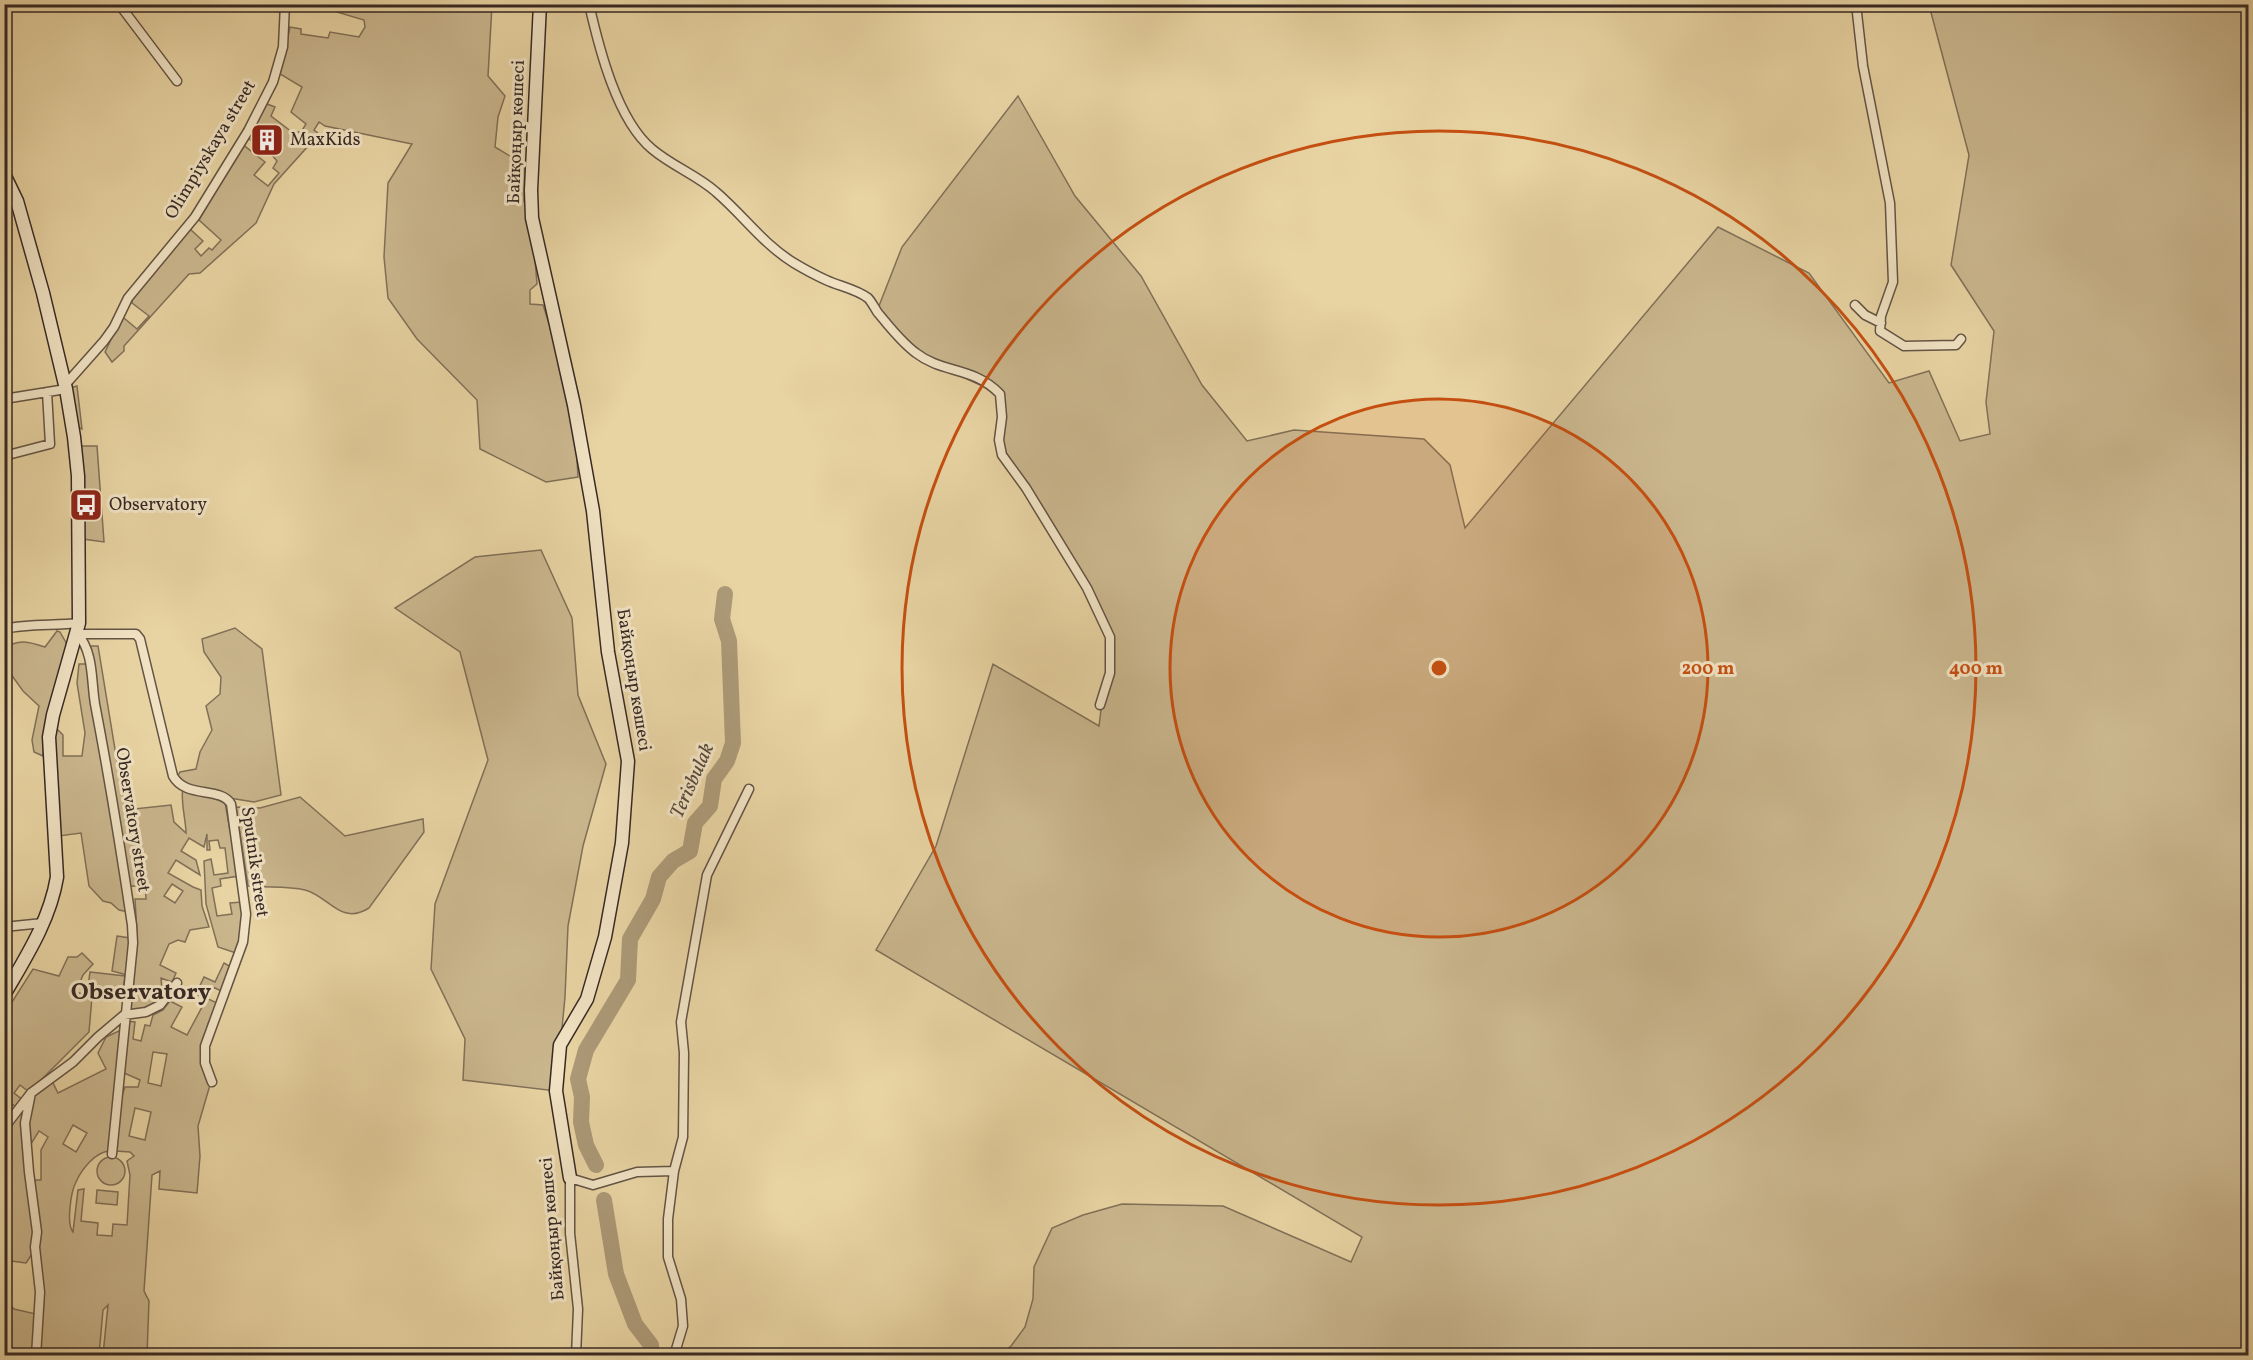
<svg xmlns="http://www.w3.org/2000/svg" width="2253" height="1360" font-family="Vollkorn,serif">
  <rect width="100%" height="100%" fill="#e8d3a2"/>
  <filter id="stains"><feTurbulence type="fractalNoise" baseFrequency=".00333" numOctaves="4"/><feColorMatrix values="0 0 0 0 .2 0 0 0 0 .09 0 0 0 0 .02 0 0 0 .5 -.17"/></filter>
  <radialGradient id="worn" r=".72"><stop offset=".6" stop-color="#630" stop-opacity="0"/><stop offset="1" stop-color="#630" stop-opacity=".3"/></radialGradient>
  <path fill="#cab68d" stroke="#807058" stroke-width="1.5" fill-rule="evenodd" d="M 320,5 L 492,5 L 488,76 L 505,96 L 498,117 L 495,147 L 525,165 L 524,201 L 533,235 L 537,284 L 530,290 L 530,304 L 543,305 L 551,330 L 562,333 L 576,443 L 578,477 L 546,482 L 480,449 L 477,400 L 417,339 L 388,298 L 384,257 L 388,183 L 412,144 L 325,126 L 319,122 L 314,130 L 319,134 L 274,184 L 256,223 L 200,273 L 189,274 L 124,346 L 124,351 L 112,362 L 105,352 L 121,319 L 124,318 L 137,329 L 149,316 L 132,303 L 133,294 L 190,229 L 203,241 L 195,249 L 201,256 L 209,248 L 212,250 L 221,240 L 199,220 L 242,144 L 265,162 L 254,175 L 268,186 L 279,173 L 273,168 L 277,161 L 271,154 L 281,137 L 264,126 L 253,142 L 248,138 L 267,104 L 275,107 L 271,116 L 292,132 L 301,132 L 306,124 L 291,112 L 302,87 L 280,74 L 290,27 L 301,29 L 301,34 L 328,38 L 330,32 L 359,37 L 365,27 L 364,20 L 320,7 Z
    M 674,5 L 711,5 L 707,10 L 688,11 Z
    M 1929,5 L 2248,5 L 2248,1355 L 999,1355 L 1011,1346 L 1025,1327 L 1033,1299 L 1034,1267 L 1052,1228 L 1083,1215 L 1122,1204 L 1223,1206 L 1351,1262 L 1362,1237 L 876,950 L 936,846 L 993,664 L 1099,726 L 1110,637 L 999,440 L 1000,394 L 932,363 L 877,311 L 902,247 L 1018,96 L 1075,196 L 1141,276 L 1202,385 L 1247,441 L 1294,430 L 1424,439 L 1450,465 L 1465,528 L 1718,227 L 1809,273 L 1889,383 L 1929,371 L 1960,441 L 1990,434 L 1986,402 L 1994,331 L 1951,265 L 1969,155 Z
    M 77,386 L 82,429 L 75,426 L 66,389 Z
    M 80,446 L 97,446 L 104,542 L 83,539 Z
    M 541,550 L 572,618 L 578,695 L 606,764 L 583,846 L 568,926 L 565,997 L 556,1091 L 463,1080 L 465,1039 L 431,969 L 435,904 L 488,760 L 460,652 L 395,608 L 475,557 Z
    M 235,628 L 262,649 L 281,795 L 254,802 L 223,797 L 175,781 L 180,772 L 196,769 L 200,752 L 212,730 L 206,706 L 220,694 L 221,677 L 204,652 L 202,639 Z
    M 57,631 L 60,632 L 68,646 L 44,732 L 43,756 L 34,752 L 32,740 L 39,706 L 23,691 L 5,666 L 4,649 C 18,638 30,642 45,647 Z
    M 89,646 L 98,646 L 125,810 L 171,805 L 174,822 L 186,833 C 186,821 180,798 183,789 L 225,802 L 230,831 L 234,836 L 239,876 L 220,879 L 221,886 L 212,888 L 217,916 L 232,914 L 230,903 L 242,902 L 243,928 L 236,953 L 218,947 L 206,904 L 204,861 L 211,859 L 214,875 L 228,873 L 225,848 L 220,848 L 218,840 L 209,841 L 210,850 L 207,850 L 207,834 L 204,847 L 189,838 L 181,851 L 196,860 L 200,875 L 176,860 L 168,873 L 193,887 L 201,890 L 202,906 L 209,927 L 190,930 L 185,942 L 178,940 L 169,944 L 160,965 L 176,973 L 172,982 L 161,978 L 163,1000 L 144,1009 L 127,1012 L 137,933 L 135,899 L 146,899 L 145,885 L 124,887 L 129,912 L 119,910 L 111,903 L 103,901 L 89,886 L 81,833 L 59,836 L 52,742 L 56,728 L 63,735 L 63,756 L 82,756 L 85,733 L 77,683 L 79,664 L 92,664 ZM 172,884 L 183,891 L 175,903 L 164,896 Z
    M 300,797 L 345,836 L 423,819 L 424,832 L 369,908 C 340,926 329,896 305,890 C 287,886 266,888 248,886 L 236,807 L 260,808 Z
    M 117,936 L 130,938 L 127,975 L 112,971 Z
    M 82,953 L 93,964 L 83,975 L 76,992 L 92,997 L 89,1032 L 29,1092 L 20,1085 L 14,1093 L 23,1100 L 18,1108 L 10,1103 L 5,1109 L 5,1013 L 33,969 L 59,976 L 68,957 L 77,957 Z
    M 224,963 L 231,967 L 223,992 L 213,987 L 211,991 L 206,989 L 202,996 L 217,1003 L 208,1024 L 201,1052 L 201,1063 L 210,1085 L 198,1126 L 200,1156 L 197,1193 L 159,1189 L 160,1171 L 152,1175 L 144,1291 L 149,1301 L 147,1355 L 103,1355 L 108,1305 L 103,1310 L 99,1355 L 36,1355 L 40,1292 L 36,1248 L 26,1263 L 11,1261 L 5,1274 L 5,1128 L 13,1117 L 16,1119 L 27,1105 L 24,1126 L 26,1128 L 29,1172 L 33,1190 L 35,1180 L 41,1180 L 41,1150 L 48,1137 L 39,1131 L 31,1144 C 24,1134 26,1112 31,1101 C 34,1094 46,1086 52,1081 L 58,1093 L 106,1069 L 98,1053 L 106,1037 L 121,1030 L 110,1151 C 96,1151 81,1170 76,1182 C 71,1191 66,1224 73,1232 L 78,1190 L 84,1189 L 81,1221 L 98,1223 L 97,1235 L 112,1236 L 113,1224 L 127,1225 L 130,1175 L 127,1161 L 134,1156 L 130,1152 L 116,1151 L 120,1101 L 125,1087 L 138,1087 L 140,1080 L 124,1073 L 122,1061 L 127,1021 L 135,1022 L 133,1039 L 141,1041 L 145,1025 L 150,1026 L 153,1015 L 163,1010 L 170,1001 L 182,1007 L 171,1027 L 187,1035 L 202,1007 L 198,1005 L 202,997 L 196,994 L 204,977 L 215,982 ZM 153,1052 L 167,1054 L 161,1086 L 148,1083 ZM 135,1108 L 151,1112 L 145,1140 L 129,1136 ZM 73,1125 L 87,1133 L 76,1152 L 63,1144 Z
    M 90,972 L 125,976 L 123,991 L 88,986 Z
    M97 1171a14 14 0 1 1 28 0a14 14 0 1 1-28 0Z
    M 97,1190 L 118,1192 L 117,1205 L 96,1203 Z
    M 4,1299 L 14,1309 L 36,1314 L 33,1353 L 15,1350 L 5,1341 Z"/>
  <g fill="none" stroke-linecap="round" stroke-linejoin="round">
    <path stroke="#ac9977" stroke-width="16" d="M 596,1165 L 586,1145 L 581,1122 L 582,1097 L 578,1079 L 586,1050 L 628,980 L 630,939 L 653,899 L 659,877 L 673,861 L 690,851 L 695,823 L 710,806 L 714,779 L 727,761 L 733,743 L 729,641 L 722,619 L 725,594
      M 604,1200 L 616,1274 L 635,1324 L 651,1345 L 652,1356"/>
    <defs>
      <path id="street" d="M 119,4 L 177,81
        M 272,4 L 285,9
        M 589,4 C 599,48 617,120 652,149 C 672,166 697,175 716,192 C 743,215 763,244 794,263 C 804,269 815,275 826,280 C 839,286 856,289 868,298 C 872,302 875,309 878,313 C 890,327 901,342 916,353 C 943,374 973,366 1000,394 L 1002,417 L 999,440 L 1002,455 L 1026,488 L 1087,588 L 1110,637 L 1110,673 L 1100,705
        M 1856,4 L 1863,66 L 1890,203 L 1893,282 L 1881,316 L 1880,331 L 1904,346 L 1956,345 L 1961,339
        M 1855,305 L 1865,315 L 1881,323
        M 65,385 L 104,341 L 114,327 L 128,298 L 195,217 L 248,131 L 273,82 L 283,47 L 285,4
        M 4,399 L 66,389
        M 4,456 L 50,444 L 47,392
        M 4,629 C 29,623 54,626 79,623
        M 78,634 L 136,634 L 140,639 L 173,776 C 186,799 220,786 231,804 L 246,914 L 243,942 L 205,1046 L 205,1063 L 212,1082
        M 78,634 C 94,654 91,680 95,704 C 109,777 121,851 132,925 L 133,943 L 112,1154
        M 4,927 L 43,923
        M 31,1093 L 25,1123 L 29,1172 L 37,1232 L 35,1247 L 40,1292 L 36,1356
        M 4,1128 L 31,1093 L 73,1062 L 98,1037 L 124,1015 L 146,1012 L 160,1005 L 177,983
        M 576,1356 L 578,1309 L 570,1233 L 570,1178 L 593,1185 L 637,1172 L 674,1171
        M 674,1356 L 683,1326 L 681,1299 L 668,1257 L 668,1219 L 674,1171 L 683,1137 L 684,1053 L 681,1022 L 707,875 L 749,789"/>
      <path id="secondary" d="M 540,4 L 531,190 L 532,218 L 574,405 L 593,511 L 608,652 L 628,761 L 622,843 L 605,937 L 587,999 L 560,1045 L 556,1091 L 570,1178
        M 4,174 L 17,201 L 43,293 L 66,389 L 74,437 L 78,476 L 79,623 L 53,715 L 49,737 L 57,877 C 50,920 26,957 4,995"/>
    </defs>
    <use href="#street" stroke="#635444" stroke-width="11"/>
    <use href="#secondary" stroke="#372924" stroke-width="15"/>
    <use href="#street" stroke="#f0e2c3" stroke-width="8"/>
    <use href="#secondary" stroke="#f0e2c3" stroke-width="12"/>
  </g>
  <circle cx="1439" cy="668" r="269" fill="#c54f11" fill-opacity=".12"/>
  <g fill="none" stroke="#c54f11" stroke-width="3">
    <circle cx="1439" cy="668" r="269"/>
    <circle cx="1439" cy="668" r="537"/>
  </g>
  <defs>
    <symbol id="building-square" viewBox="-11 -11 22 22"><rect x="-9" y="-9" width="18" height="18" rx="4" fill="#8f2418" stroke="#f0e2c3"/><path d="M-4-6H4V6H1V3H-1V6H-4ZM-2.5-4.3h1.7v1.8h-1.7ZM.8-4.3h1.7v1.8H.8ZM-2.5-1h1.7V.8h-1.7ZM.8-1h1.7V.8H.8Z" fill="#fff"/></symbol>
    <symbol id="bus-square" viewBox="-11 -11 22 22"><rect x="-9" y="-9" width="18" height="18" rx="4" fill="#8f2418" stroke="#f0e2c3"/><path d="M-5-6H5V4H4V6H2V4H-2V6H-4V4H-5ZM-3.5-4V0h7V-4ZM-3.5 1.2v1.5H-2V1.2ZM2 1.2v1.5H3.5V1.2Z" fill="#fff"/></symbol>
  </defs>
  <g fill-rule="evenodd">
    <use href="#building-square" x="248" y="121" width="38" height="38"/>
    <use href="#bus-square" x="67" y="486" width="38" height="38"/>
  </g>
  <g text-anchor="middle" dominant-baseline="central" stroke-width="6" stroke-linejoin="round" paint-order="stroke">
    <g font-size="18" fill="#372924" stroke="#f0e2c3">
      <text transform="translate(517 132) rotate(-88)">Байқоңыр көшесі</text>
      <text transform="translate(211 150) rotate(-59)">Olimpiyskaya street</text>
      <text transform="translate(633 680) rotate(81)">Байқоңыр көшесі</text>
      <text transform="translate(132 820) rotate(81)">Observatory street</text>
      <text transform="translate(254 862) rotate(82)">Sputnik street</text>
      <text transform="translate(553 1229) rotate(-95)">Байқоңыр көшесі</text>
    </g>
    <g font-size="18" fill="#372924" stroke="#f0e2c3" text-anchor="start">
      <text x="290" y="140">MaxKids</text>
      <text x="109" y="505">Observatory</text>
    </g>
    <g font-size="20" font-style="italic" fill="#5a4b3d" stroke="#f0e2c3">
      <text transform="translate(693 781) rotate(-66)">Terisbulak</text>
    </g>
    <g font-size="24" font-weight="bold" fill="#372924" stroke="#f0e2c3">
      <text x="141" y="993">Observatory</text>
    </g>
  </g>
  <circle cx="1439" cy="668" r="9" fill="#c54f11" stroke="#f0e2c3" stroke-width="3"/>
  <g font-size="18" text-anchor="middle" font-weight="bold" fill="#c54f11" stroke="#f0e2c3" stroke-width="6" stroke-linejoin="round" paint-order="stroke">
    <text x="1708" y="674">200 m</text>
    <text x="1976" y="674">400 m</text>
  </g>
  <rect width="2253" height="1360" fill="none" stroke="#e8d3a2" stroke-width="24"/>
  <rect x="6" y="6" width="2241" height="1348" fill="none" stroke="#372924" stroke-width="3"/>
  <rect x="12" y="12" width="2229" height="1336" fill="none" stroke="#372924" stroke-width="1.5"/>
  <rect width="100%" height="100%" filter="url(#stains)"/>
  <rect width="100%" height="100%" fill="url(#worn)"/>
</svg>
